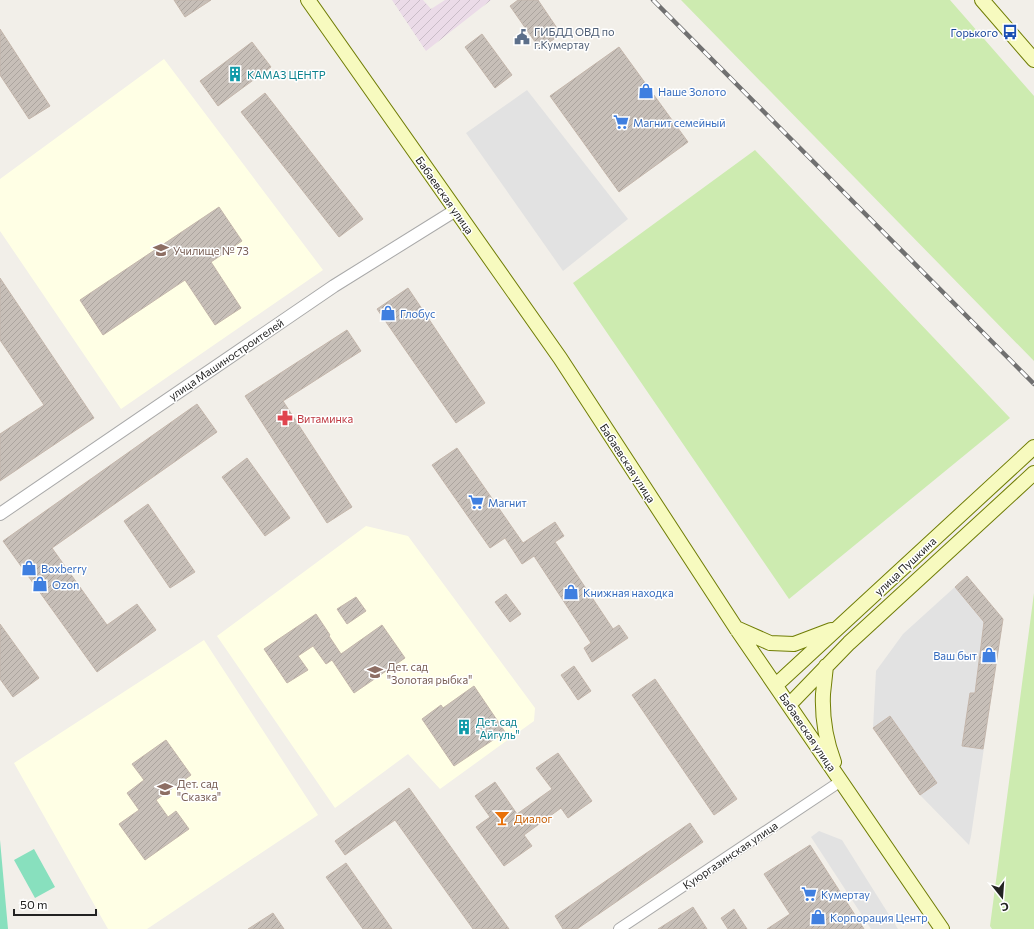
<svg xmlns="http://www.w3.org/2000/svg" width="1034" height="929" font-family="Commissioner,sans-serif">
  <defs>
    <pattern id="industrial-furrows" width="10" height="10" patternUnits="userSpaceOnUse"><rect width="10" height="10" fill="#ebdbe8"/><path d="M-1 1l2-2M0 10L10 0M9 11l2-2" fill="none" stroke="#c9bcc7"/></pattern>
    <pattern id="building-hatch" width="6" height="6" patternUnits="userSpaceOnUse"><rect width="6" height="6" fill="#c7bfb8"/><path d="M-1 1l2-2M0 6l6-6M5 7l2-2" fill="none" stroke="#aba49e"/></pattern>
  </defs>
  <rect width="100%" height="100%" fill="#f2efe9"/>
  <path fill="url(#industrial-furrows)" d="M 392,0 L 423,0 L 431,9 L 445,0 L 491,0 L 426,51 Z"/>
  <path fill="#ffffe5" d="M 164,59 L 323,270 L 121,409 L 0,231 L 0,179 Z
    M 366,526 L 408,536 L 535,708 L 534,721 L 440,789 L 408,754 L 335,808 L 217,636 Z
    M 204,640 L 318,815 L 147,929 L 108,929 L 14,763 Z"/>
  <path fill="#cdebb0" d="M 681,0 L 950,0 L 1034,96 L 1034,361 Z
    M 755,150 L 1010,418 L 789,599 L 573,283 Z
    M 1034,593 L 1034,929 L 992,929 L 990,926 Z"/>
  <path fill="#88e0be" d="M 0,840 L 8,929 L 0,929 Z
    M 34,849 L 55,887 L 35,898 L 14,860 Z"/>
  <path fill="#e2e2e2" d="M 527,90 L 628,219 L 563,271 L 466,133 Z
    M 967,576 L 1003,619 L 971,836 L 969,845 L 920,795 L 873,728 L 876,671 L 903,634 Z
    M 819,831 L 842,840 L 898,929 L 871,929 L 811,837 Z"/>
  <path fill="url(#building-hatch)" stroke="#c4b6ab" d="M 174,0 L 211,0 L 185,17 Z
    M 518,0 L 538,0 L 561,34 L 540,49 L 510,6 Z
    M 0,29 L 50,106 L 29,119 L 0,75 Z
    M 482,34 L 512,75 L 495,88 L 465,47 Z
    M 252,42 L 271,67 L 218,106 L 200,81 Z
    M 619,47 L 688,142 L 619,192 L 550,96 Z
    M 265,93 L 363,219 L 339,237 L 241,112 Z
    M 219,207 L 242,241 L 211,262 L 241,308 L 215,325 L 185,280 L 103,335 L 80,300 Z
    M 0,278 L 94,418 L 0,481 L 0,434 L 44,405 L 0,340 Z
    M 408,288 L 485,403 L 456,423 L 377,309 Z
    M 347,330 L 361,351 L 283,401 L 352,507 L 327,523 L 245,396 Z
    M 197,404 L 217,432 L 52,548 L 107,625 L 137,604 L 156,630 L 97,672 L 3,541 Z
    M 457,448 L 523,543 L 555,522 L 564,536 L 555,542 L 613,629 L 619,625 L 628,638 L 592,662 L 584,648 L 591,643 L 534,556 L 522,564 L 505,538 L 490,548 L 432,465 Z
    M 247,458 L 290,518 L 265,536 L 222,477 Z
    M 148,504 L 195,572 L 170,588 L 124,521 Z
    M 967,576 L 1003,619 L 983,749 L 962,746 L 970,693 L 975,693 L 984,622 L 955,587 Z
    M 506,594 L 521,614 L 510,622 L 495,602 Z
    M 356,597 L 366,611 L 347,624 L 337,609 Z
    M 316,614 L 330,635 L 329,636 L 341,654 L 382,625 L 405,658 L 354,693 L 332,660 L 326,664 L 313,646 L 298,656 L 308,670 L 287,683 L 264,649 Z
    M 0,624 L 39,678 L 13,697 L 0,679 Z
    M 574,666 L 591,691 L 578,700 L 561,675 Z
    M 655,679 L 737,799 L 714,815 L 632,695 Z
    M 474,686 L 505,732 L 454,766 L 422,719 L 441,705 L 443,708 Z
    M 890,716 L 937,783 L 920,795 L 873,728 Z
    M 166,740 L 191,775 L 156,800 L 168,817 L 176,811 L 189,829 L 145,860 L 119,824 L 139,810 L 127,793 L 144,780 L 132,764 Z
    M 558,753 L 592,801 L 568,818 L 561,808 L 524,835 L 532,846 L 504,866 L 476,827 L 490,817 L 475,796 L 495,782 L 517,814 L 552,789 L 536,768 Z
    M 409,788 L 509,929 L 473,929 L 395,820 L 345,855 L 335,841 Z
    M 690,823 L 703,842 L 577,929 L 563,929 L 555,916 Z
    M 810,845 L 864,929 L 767,929 L 790,914 L 764,874 Z
    M 346,863 L 392,929 L 363,929 L 326,877 Z
    M 693,907 L 707,929 L 658,929 Z
    M 734,909 L 747,929 L 728,929 L 721,918 Z
    M 273,913 L 284,929 L 248,929 Z"/>
  <g fill="none" stroke-linecap="round" stroke-linejoin="round">
    <defs>
      <path id="minor" d="M 619,929 L 841,781"/>
      <path id="tertiary" d="M 0,514 L 334,286 L 456,210"/>
      <path id="secondary" d="M 308,0 L 560,358 L 736,628 L 942,929
        M 982,0 L 1034,60
        M 736,628 L 770,643 L 794,644 L 831,630
        M 826,666 C 825,676 824,685 823,694 C 822,717 826,741 834,762
        M 776,685 L 1034,447
        M 789,705 L 849,643 L 1034,473"/>
    </defs>
    <use href="#minor" stroke="#a9a9a9" stroke-width="12"/>
    <use href="#tertiary" stroke="#a9a9a9" stroke-width="14"/>
    <use href="#secondary" stroke="#707d05" stroke-width="16"/>
    <use href="#minor" stroke="#fff" stroke-width="10"/>
    <use href="#tertiary" stroke="#fff" stroke-width="12"/>
    <use href="#secondary" stroke="#f7fabf" stroke-width="14"/>
    <defs>
      <path id="rail" d="M 653,0 L 1034,384"/>
    </defs>
    <use href="#rail" stroke="#707070" stroke-width="4.5"/>
    <use href="#rail" stroke="#fff" stroke-width="3" stroke-dasharray="9" stroke-linecap="butt"/>
  </g>
  <defs>
    <symbol id="bus-bare" viewBox="-9 -9 18 18"><path d="M-5-6H5V4H4V6H2V4H-2V6H-4V4H-5ZM-3.5-4V0h7V-4ZM-3.5 1.2v1.5H-2V1.2ZM2 1.2v1.5H3.5V1.2Z" fill="#1a4fb4" stroke="#fff" stroke-width="2.5" paint-order="stroke"/></symbol>
    <symbol id="civic-bare" viewBox="-9 -9 18 18"><path d="M-.6-6.5H3V-4.5H.6V-3L4-1V1h2V6H-6V1h2V-1L-.6-3ZM-1.2 2.5V6h2.4V2.5Z" fill="#5c6f8a" stroke="#fff" stroke-width="2.5" paint-order="stroke"/></symbol>
    <symbol id="building-bare" viewBox="-9 -9 18 18"><path d="M-4-6H4V6H1V3H-1V6H-4ZM-2.5-4.3h1.7v1.8h-1.7ZM.8-4.3h1.7v1.8H.8ZM-2.5-1h1.7V.8h-1.7ZM.8-1h1.7V.8H.8Z" fill="#0f9aa8" stroke="#fff" stroke-width="2.5" paint-order="stroke"/></symbol>
    <symbol id="shop-bare" viewBox="-9 -9 18 18"><path d="M-5-2.5h2.3a2.7 3.5 0 0 1 5.4 0H5L5.5 6h-11ZM-1.5-2.5h3a1.5 2.3 0 0 0-3 0Z" fill="#3f7fe0" stroke="#fff" stroke-width="2.5" paint-order="stroke"/></symbol>
    <symbol id="supermarket-bare" viewBox="-9 -9 18 18"><path d="M-6-5.5h2.5l.6 2H6L4.5 2H-2.5L-4.4-4H-6ZM-1.5 3.2a1.3 1.3 0 1 0 .1 0ZM3 3.2a1.3 1.3 0 1 0 .1 0Z" fill="#3f7fe0" stroke="#fff" stroke-width="2.5" paint-order="stroke"/></symbol>
    <symbol id="university-bare" viewBox="-9 -9 18 18"><path d="M0-5L7-2L0 1L-7-2ZM-4 1L0 2.5L4 1V4Q0 6-4 4Z" fill="#8d6e63" stroke="#fff" stroke-width="2.5" paint-order="stroke"/></symbol>
    <symbol id="pharmacy-bare" viewBox="-9 -9 18 18"><path d="M-2-6h4v4h4v4h-4v4h-4v-4h-4v-4h4Z" fill="#e0444e" stroke="#fff" stroke-width="2.5" paint-order="stroke"/></symbol>
    <symbol id="school-bare" viewBox="-9 -9 18 18"><path d="M0-5L7-2L0 1L-7-2ZM-4 1L0 2.5L4 1V4Q0 6-4 4Z" fill="#8d6e63" stroke="#fff" stroke-width="2.5" paint-order="stroke"/></symbol>
    <symbol id="bar-bare" viewBox="-9 -9 18 18"><path d="M-6-5H6L.8 .8V4.5H3.5V6h-7V4.5H-.8V.8Z" fill="#e8710a" stroke="#fff" stroke-width="2.5" paint-order="stroke"/></symbol>
  </defs>
  <g fill-rule="evenodd">
    <use href="#bus-bare" x="999" y="21" width="22" height="22"/>
    <use href="#civic-bare" x="511" y="26" width="22" height="22"/>
    <use href="#building-bare" x="224" y="63" width="22" height="22"/>
    <use href="#shop-bare" x="635" y="80" width="22" height="22"/>
    <use href="#supermarket-bare" x="610" y="111" width="22" height="22"/>
    <use href="#university-bare" x="150" y="239" width="22" height="22"/>
    <use href="#shop-bare" x="377" y="302" width="22" height="22"/>
    <use href="#pharmacy-bare" x="274" y="407" width="22" height="22"/>
    <use href="#supermarket-bare" x="465" y="491" width="22" height="22"/>
    <use href="#shop-bare" x="18" y="557" width="22" height="22"/>
    <use href="#shop-bare" x="29" y="573" width="22" height="22"/>
    <use href="#shop-bare" x="560" y="581" width="22" height="22"/>
    <use href="#shop-bare" x="978" y="644" width="22" height="22"/>
    <use href="#school-bare" x="364" y="661" width="22" height="22"/>
    <use href="#building-bare" x="453" y="716" width="22" height="22"/>
    <use href="#school-bare" x="154" y="778" width="22" height="22"/>
    <use href="#bar-bare" x="491" y="807" width="22" height="22"/>
    <use href="#supermarket-bare" x="798" y="883" width="22" height="22"/>
    <use href="#shop-bare" x="807" y="906" width="22" height="22"/>
  </g>
  <g text-anchor="middle" dominant-baseline="central" stroke-width="3" stroke-linejoin="round" paint-order="stroke">
    <g font-size="11" fill="#4e5e75" stroke="#fff" text-anchor="start">
      <text x="534" y="31">ГИБДД ОВД по<tspan x="534" dy="13">г.Кумертау</tspan></text>
    </g>
    <g font-size="11" fill="#164399" stroke="#fff" text-anchor="end">
      <text x="998" y="32">Горького</text>
    </g>
    <g font-size="11" fill="#0d838f" stroke="#fff" text-anchor="start">
      <text x="247" y="74">КАМАЗ ЦЕНТР</text>
      <text x="476" y="721">Дет. сад<tspan x="476" dy="13">"Айгуль"</tspan></text>
    </g>
    <g font-size="11" fill="#366cbe" stroke="#fff" text-anchor="start">
      <text x="658" y="91">Наше Золото</text>
      <text x="633" y="122">Магнит семейный</text>
      <text x="400" y="313">Глобус</text>
      <text x="488" y="502">Магнит</text>
      <text x="41" y="568">Boxberry</text>
      <text x="52" y="584">Ozon</text>
      <text x="583" y="592">Книжная находка</text>
      <text x="977" y="655" text-anchor="end">Ваш быт</text>
      <text x="821" y="894">Кумертау</text>
      <text x="830" y="917">Корпорация Центр</text>
    </g>
    <g font-size="11" fill="#222" stroke="#fff">
      <text transform="translate(445 195) rotate(55)">Бабаевская улица</text>
      <text transform="translate(226 359) rotate(-34)">улица Машиностроителей</text>
      <text transform="translate(628 463) rotate(57)">Бабаевская улица</text>
      <text transform="translate(905 566) rotate(-43)">улица Пушкина</text>
      <text transform="translate(808 732) rotate(56)">Бабаевская улица</text>
      <text transform="translate(730 855) rotate(-34)">Куюргазинская улица</text>
    </g>
    <g font-size="11" fill="#785e54" stroke="#fff" text-anchor="start">
      <text x="173" y="250">Училище № 73</text>
      <text x="387" y="666">Дет. сад<tspan x="387" dy="13">"Золотая рыбка"</tspan></text>
      <text x="177" y="783">Дет. сад<tspan x="177" dy="13">"Сказка"</tspan></text>
    </g>
    <g font-size="11" fill="#be3a42" stroke="#fff" text-anchor="start">
      <text x="297" y="418">Витаминка</text>
    </g>
    <g font-size="11" fill="#c56008" stroke="#fff" text-anchor="start">
      <text x="514" y="818">Диалог</text>
    </g>
  </g>
  <g transform="translate(1002 897) rotate(163)" stroke="#ffffff" stroke-width="3" paint-order="stroke">
  <path d="M0-3L7 15L0 10L-7 15Z" fill="#222222"/>
  <text y="-6" font-size="11" font-weight="bold" text-anchor="middle" fill="#222222">С</text>
  </g>
  <path d="M14 909v6h82v-6" fill="none" stroke="#222222" stroke-width="2"/>
  <text x="20" y="909" font-size="12" fill="#222222" stroke="#ffffff" stroke-width="3" paint-order="stroke">50 m</text>
</svg>
